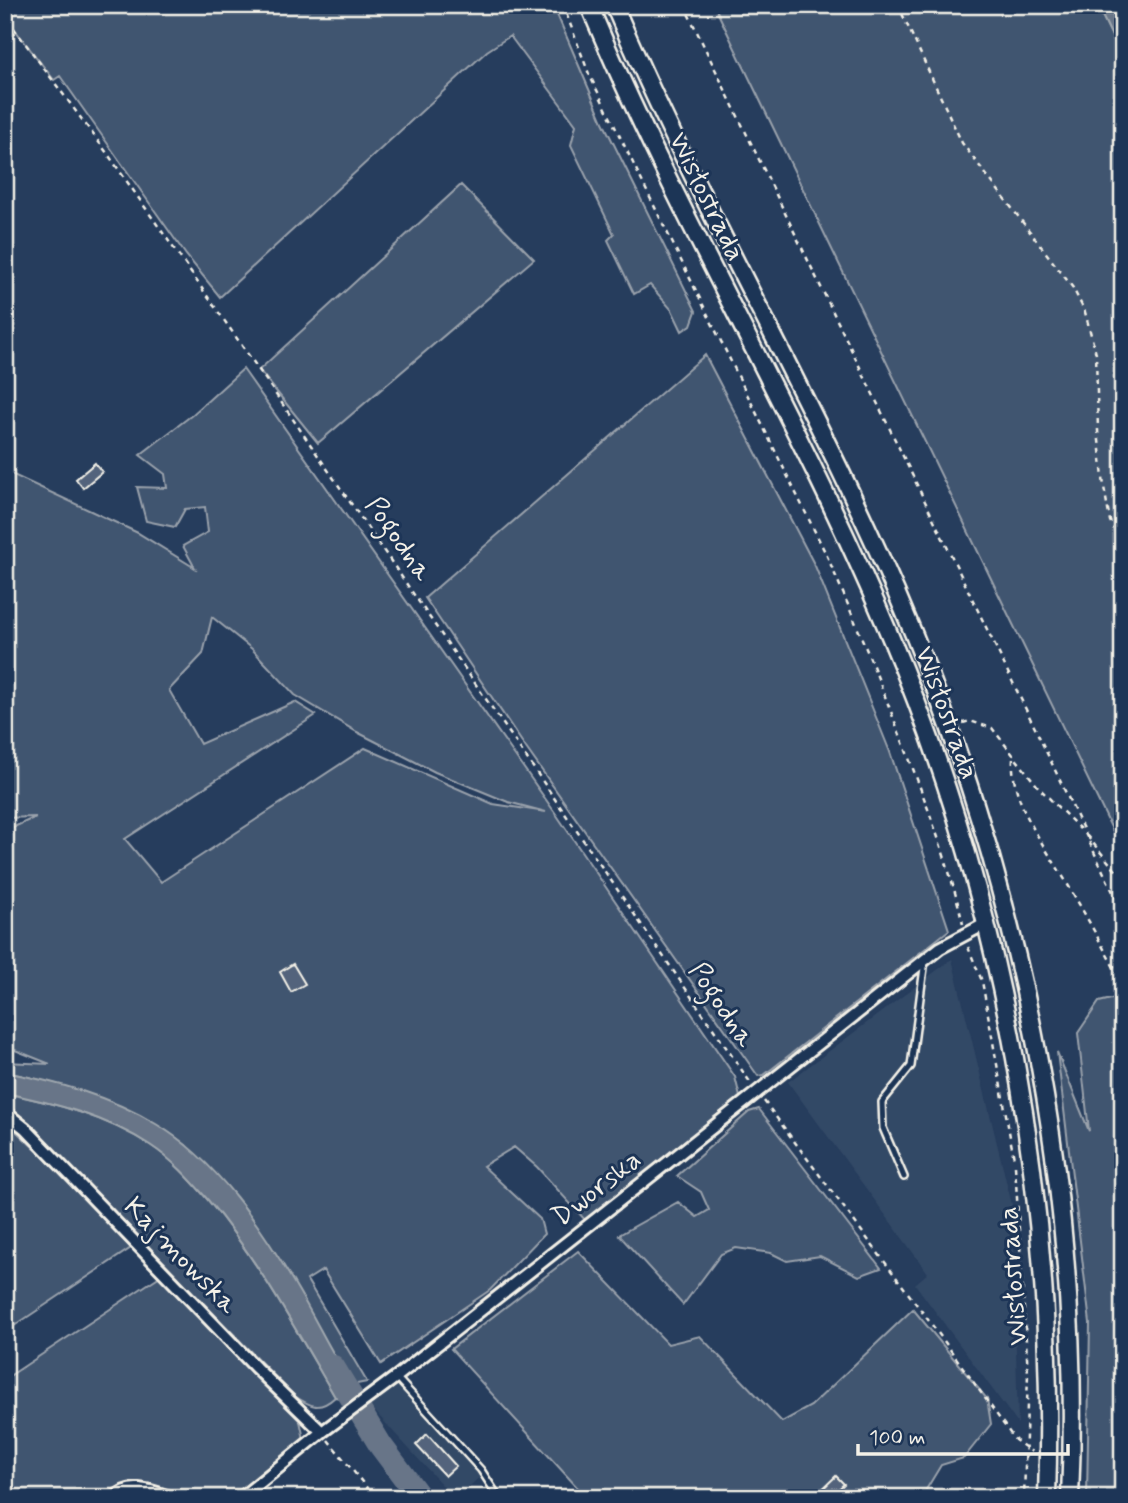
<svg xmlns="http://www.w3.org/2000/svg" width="1128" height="1503" font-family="Mynerve,sans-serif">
  <rect width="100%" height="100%" fill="#263d5d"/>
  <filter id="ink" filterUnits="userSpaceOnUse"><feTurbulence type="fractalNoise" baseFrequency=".0143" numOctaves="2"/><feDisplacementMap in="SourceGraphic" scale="14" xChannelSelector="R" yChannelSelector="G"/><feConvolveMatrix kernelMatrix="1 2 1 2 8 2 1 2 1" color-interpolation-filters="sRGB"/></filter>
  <g filter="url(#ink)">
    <path fill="#334966" d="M 952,959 L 1012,1205 L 1018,1424 L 915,1284 L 928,1273 L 788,1082 Z
      M 403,1378 L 487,1470 L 457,1498 L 454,1498 L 369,1405 Z"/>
    <path fill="#40546f" stroke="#9aa2ac" stroke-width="2" fill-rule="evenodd" d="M 6,5 L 553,5 L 603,122 L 696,311 L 691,325 L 682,331 L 672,310 L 650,285 L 634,294 L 608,240 L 614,234 L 571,145 L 576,125 L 510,36 L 487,51 L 220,297 L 186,255 L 60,76 L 54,80 L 13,27 Z
      M 714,5 L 1097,5 L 1123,59 L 1123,852 Z
      M 461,185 L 534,259 L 318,443 L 259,370 Z
      M 705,355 L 815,566 L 890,752 L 949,930 L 764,1075 L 758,1076 L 526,748 L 425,598 Z
      M 243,369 L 556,814 L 735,1077 L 740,1097 L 585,1220 L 537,1167 L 514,1147 L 483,1166 L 540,1219 L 544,1234 L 490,1290 L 381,1364 L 323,1270 L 307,1280 L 367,1382 L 352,1385 L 186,1145 C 136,1107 67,1084 5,1072 L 5,1062 L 50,1064 L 5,1046 L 5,831 L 36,817 L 5,818 L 5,513 L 11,514 L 5,510 L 5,471 L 138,533 L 195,568 L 183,546 L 208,532 L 205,507 L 185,509 L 175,527 L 146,521 L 137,487 L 167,488 L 165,474 L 140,455 L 192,415 ZM 212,617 L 252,649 L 295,695 L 357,732 L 435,772 L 508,802 L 546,812 L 493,804 L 365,748 L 161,882 L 125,839 L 316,715 L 295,702 L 200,744 L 169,690 L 203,654 Z
      M 1120,997 L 1123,1003 L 1123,1498 L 1087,1498 L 1090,1323 L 1057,1052 L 1089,1131 L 1078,1033 L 1099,1002 Z
      M 5,1093 C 55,1103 107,1117 150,1145 C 173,1160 190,1179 208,1200 C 258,1260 296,1330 335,1397 C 319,1412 310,1406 293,1395 L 30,1125 L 5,1106 Z
      M 759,1109 L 881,1268 L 859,1276 L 820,1256 L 787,1261 L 771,1253 L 736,1248 L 721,1254 L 683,1305 L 619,1235 L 678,1202 L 697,1217 L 709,1210 L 701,1192 L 677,1176 L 749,1112 Z
      M 5,1121 L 48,1161 L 131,1248 L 5,1332 Z
      M 578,1251 L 668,1344 L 700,1336 L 782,1422 L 811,1406 L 913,1309 L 987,1399 L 991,1424 L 964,1458 L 941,1465 L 921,1498 L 587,1498 L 451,1349 Z
      M 160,1276 L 300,1421 L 304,1439 L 300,1445 L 265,1473 L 228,1498 L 187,1498 L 139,1483 L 125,1484 L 129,1498 L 5,1498 L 5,1379 Z"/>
    <path fill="#677588" stroke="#9fa7ae" stroke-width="2" d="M 1097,5 L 1123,5 L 1123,59 Z
      M 5,1072 C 57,1082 110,1096 156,1124 C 216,1159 263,1229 297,1288 C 316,1320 332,1354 352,1385 L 350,1396 L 346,1399 L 335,1397 C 296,1330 258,1260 208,1200 C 190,1179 173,1160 150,1145 C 107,1117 55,1103 5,1093 Z"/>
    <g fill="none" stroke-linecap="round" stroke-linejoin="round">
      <path stroke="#677588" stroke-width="24" d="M 333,1367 L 381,1446 L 420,1498"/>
    </g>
    <path fill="#52647b" stroke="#f4f1e8" stroke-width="2" d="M 95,463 L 102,472 L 83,488 L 76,479 Z
      M 293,964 L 305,984 L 291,992 L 280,972 Z
      M 427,1434 L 456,1466 L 445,1476 L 416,1445 Z
      M 836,1476 L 844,1484 L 829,1498 L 813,1498 Z"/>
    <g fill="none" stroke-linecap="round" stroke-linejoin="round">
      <defs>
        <path id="service" d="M 904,1177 L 883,1128 L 882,1102 L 911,1066 L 925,960
          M 396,1377 L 481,1470 L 499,1498"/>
        <path id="minor" d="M 5,1112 L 25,1128 L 256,1368 L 322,1432
          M 115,1498 C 130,1481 154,1492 173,1498
          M 241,1498 L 322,1432 L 396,1377 L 940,948 L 985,924"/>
        <path id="secondary" d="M 589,5 C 679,221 800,421 890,636 C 1004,906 1057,1205 1047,1498
          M 614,5 C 699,205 810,393 896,592 C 1018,874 1084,1190 1070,1498"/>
      </defs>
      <use href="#service" stroke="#f4f1e8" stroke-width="10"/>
      <use href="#minor" stroke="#f4f1e8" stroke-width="16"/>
      <use href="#secondary" stroke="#f4f1e8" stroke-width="21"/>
      <path stroke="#f4f1e8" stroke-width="2.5" stroke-dasharray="5 5" stroke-linecap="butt" d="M 563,5 L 589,74 L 827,556 C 853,615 877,675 900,735 C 924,797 948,859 963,924
        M 684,5 L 1035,728 L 1123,913
        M 898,5 L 962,143 L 1073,288 L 1085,312 L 1096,354 L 1098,431 L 1104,487 L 1110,521 L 1123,548
        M 5,10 L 13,27 L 107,153 L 259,370 L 750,1082
        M 963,723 L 970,721 L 992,728 L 1039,788 L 1080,829
        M 1013,758 C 1010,804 1046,847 1068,885 C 1087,917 1105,951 1123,984
        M 1087,836 L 1123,879
        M 968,947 L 982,981 L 1014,1159
        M 764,1101 L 944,1341 L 1015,1440 L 1032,1452
        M 1015,1166 L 1028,1373 L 1024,1498
        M 328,1440 L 375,1498"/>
      <use href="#service" stroke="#1d3557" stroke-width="5"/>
      <use href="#minor" stroke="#1d3557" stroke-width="10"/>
      <use href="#secondary" stroke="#1d3557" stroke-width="16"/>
    </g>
  </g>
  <g text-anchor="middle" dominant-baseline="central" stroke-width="6" stroke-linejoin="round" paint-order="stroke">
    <g font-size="28" fill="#f4f1e8" stroke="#1d3557">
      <text transform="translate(706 197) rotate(64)">Wisłostrada</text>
      <text transform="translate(398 539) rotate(55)">Pogodna</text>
      <text transform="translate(946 713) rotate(70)">Wisłostrada</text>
      <text transform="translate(721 1005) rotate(56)">Pogodna</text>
      <text transform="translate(597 1189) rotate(-38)">Dworska</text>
      <text transform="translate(180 1256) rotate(46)">Kajmowska</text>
      <text transform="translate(1014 1276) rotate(-94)">Wisłostrada</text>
    </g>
  </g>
  <rect width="1128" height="1503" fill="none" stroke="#1d3557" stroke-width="28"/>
  <rect x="14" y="14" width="1100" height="1475" fill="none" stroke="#f4f1e8" stroke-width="2.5" filter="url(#ink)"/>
  <path d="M858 1444v10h210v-10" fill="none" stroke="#f4f1e8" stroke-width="3.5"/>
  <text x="869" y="1444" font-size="21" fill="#f4f1e8" stroke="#1d3557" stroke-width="5" paint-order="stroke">100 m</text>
</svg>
